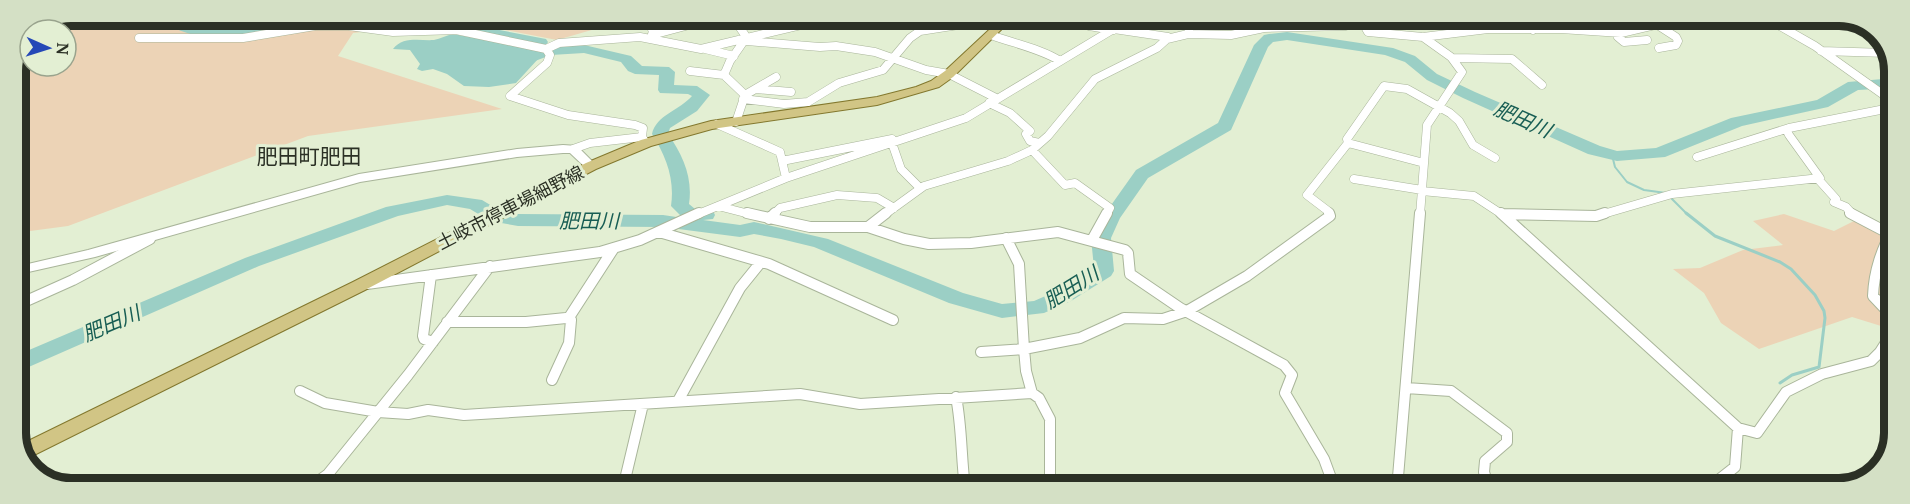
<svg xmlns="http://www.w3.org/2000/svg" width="1910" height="504" font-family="'PT Serif','Noto Sans JP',serif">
  <rect width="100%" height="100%" fill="#e3efd3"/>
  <path fill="#ecd3b6" d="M 71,15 L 640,16 L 557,40 L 459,21 L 353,33 L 338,56 L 502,109 L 308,136 L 68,226 L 15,233 L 15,70 L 30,35 L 30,66 L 66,66 L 66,30 L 34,30 Z
    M 1784,214 L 1834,231 L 1856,220 L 1894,234 L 1894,330 L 1852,317 L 1759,349 L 1721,323 L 1704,293 L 1673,269 L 1700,268 L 1743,250 L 1783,245 L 1753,221 Z"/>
  <path fill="#9bcfc5" d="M 453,34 L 535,49 L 538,59 L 516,83 L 489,87 L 464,86 L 447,74 L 433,69 L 422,71 L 417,69 L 420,64 L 410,50 L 393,49 C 403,36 420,41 434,40 C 440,39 447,35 453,34 Z"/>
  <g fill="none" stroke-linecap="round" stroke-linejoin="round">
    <path stroke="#9bcfc5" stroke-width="2" d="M 1612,155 L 1615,167 L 1627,182 L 1644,190 L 1666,193 L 1688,215"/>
    <path stroke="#9bcfc5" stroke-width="3" d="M 1686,213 L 1715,236 L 1780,262 L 1791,269 L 1815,295 L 1824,311 L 1825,318 L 1819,367 L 1792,375 L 1780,383"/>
    <path fill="#9bcfc5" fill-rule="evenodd" d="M 92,15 L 109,15 L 123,18 L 167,18 L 198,28 L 210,29 L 245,28 L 292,23 L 299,27 C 290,37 215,39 199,36 C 186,34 175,27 163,26 C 141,23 109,35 92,15 Z
      M 342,18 L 397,24 L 458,22 L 546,39 L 548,42 L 544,48 L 584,45 L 631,56 L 642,66 L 669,67 L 675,72 L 674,85 L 697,86 L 710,95 L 697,111 L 670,128 L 668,134 C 683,155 693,178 689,204 L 695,209 L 713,211 L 715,215 L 713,219 L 703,220 L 740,225 L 754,222 L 828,239 L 963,293 L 1002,304 L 1034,301 L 1057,291 L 1094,268 L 1091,238 L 1102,218 L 1136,170 L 1218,123 L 1254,45 L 1264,35 L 1269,34 L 1287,32 L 1393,48 L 1415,56 L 1437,74 L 1475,92 L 1600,146 L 1617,151 L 1656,148 L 1731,118 L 1817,100 L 1848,82 L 1895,78 L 1895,88 L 1858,90 L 1828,107 L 1742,126 L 1665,157 L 1617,161 L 1588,154 L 1463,98 L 1427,80 L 1405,62 L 1385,55 L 1287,40 L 1273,42 L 1268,47 L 1231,130 L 1148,178 L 1120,218 L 1111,238 L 1114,271 L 1111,276 L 1071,301 L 1044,313 L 1002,318 L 949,303 L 814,247 L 781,239 L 754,234 L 740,237 L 663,227 L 518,226 L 490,221 L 470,209 L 447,205 L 398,216 L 259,266 L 15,373 L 15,356 L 245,258 L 386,207 L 447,195 L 482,200 L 502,212 L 518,214 L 663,215 L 683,218 L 671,206 C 675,179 666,156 652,134 C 656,115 680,110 692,96 L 688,94 L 660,93 L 658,90 L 659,75 L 635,74 L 628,71 L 621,62 L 584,53 L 551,55 L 535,61 L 530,59 L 526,51 L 531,44 L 458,30 L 397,32 L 337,25 L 335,22 Z"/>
    <defs>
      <path id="street-far1" d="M 645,16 L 653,31 L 651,38
        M 732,16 L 747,38
        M 1060,16 L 1089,26 L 1113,30
        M 1113,16 L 1127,21
        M 1359,16 L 1368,32 L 1423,37 L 1488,29 L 1561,29 L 1621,33 L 1655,25 L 1741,21 L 1767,17
        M 1377,16 L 1425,19
        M 1519,16 L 1533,30
        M 919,17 L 928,28
        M 1642,17 L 1655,25
        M 1766,18 L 1815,46 L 1895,103
        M 1659,26 L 1676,37 L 1678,41 L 1676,45 L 1659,48
        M 1114,29 L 1168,37
        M 1621,33 L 1618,37 L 1624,42 L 1647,40
        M 1188,34 L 1231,35 L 1264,28 L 1346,26
        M 652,35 L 723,16
        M 991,35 C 1012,43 1042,49 1060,61
        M 139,38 L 243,38 L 315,26 L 349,26 L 393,32 L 456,30 L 546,49 L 559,43 L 640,37 L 701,49 L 839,16
        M 747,41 L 820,47 L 836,46 L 875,52 L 926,70 L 949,74 L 996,98
        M 546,49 L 550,55 L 547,63 L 510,96 L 568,115 L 635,125 L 643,128 L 642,137 L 646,143
        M 705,49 L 734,56
        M 1821,51 L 1887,53
        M 1452,58 L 1512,59 L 1542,85
        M 690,71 L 724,75
        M 756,89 L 791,92
        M 745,95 L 776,77
        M 743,99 L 784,104 L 808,102 L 839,83 L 883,70 L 910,38 L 920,31 L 971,23 L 987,16
        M 989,103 L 1010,113 L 1030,131 L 1026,134 L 1030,141 L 1039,143
        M 736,122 L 745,95 L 724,75 L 730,61 L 746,38
        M 717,124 L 780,152 L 786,178
        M 892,143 L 901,169 L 920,188
        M 1348,143 L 1347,139 L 1384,86 L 1407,89 L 1450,113 L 1459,121 L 1473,145 L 1495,158
        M 573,149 L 590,143 L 642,137
        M 1032,150 L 1065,185 L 1075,183 L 1110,208 L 1106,215
        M 1697,157 L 1789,128
        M 782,161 L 892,139
        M 1888,166 L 1894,166
        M 1354,179 L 1422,190
        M 1818,179 L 1836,199 L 1834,202 L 1846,207 L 1853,215
        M 1422,191 L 1474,196 L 1503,215
        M 718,206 L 753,215
        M 1502,214 L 1542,215
        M 696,215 L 786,178 L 966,118 L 1135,16
        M 773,215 L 780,208 L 837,195 L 877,198 L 894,208
        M 884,215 L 924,186 L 1008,161 L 1032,150 L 1048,136 L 1095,79 L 1157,48 L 1167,39 L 1188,34 L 1192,16
        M 1330,215 L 1328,211 L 1307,195 L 1348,143 L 1424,163
        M 1420,215 L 1427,125 L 1462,72 L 1451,57 L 1423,37
        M 1600,215 L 1672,194 L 1820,178 L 1789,135 L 1787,131 L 1789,128 L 1895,107"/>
      <path id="street" d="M 747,213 L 810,227 L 868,227 L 904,239 L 929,244 L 971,243 L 1058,232 L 1125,250 L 1128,253 L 1130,274 L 1180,308 L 1284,365 L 1292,375 L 1285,393 L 1324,459 L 1331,478 L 1339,488
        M 1501,213 L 1738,428 L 1757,433 L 1786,392 L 1822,374 L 1871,361 L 1880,352 L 1887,341 L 1892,325 L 1891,315 L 1873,296 C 1874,270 1882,249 1894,226
        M 1850,213 L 1890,234
        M 1502,214 L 1596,216 L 1605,213
        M 769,219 L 775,213
        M 868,227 L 886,213
        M 659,232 L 769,264 L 893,320
        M 1092,240 L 1107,213
        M 431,275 L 423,336 L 424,339 L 433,342
        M 367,284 L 600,252 L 640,240 L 699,213
        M 15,306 L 73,280 L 150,239
        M 568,319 L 614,248
        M 447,322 L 526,322 L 566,318 L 571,320 L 569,343 L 552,380
        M 981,352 L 1024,349 L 1019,264 L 1006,238
        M 1406,388 L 1451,391 L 1507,433 L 1507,442 L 1485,461 L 1484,472 L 1489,489
        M 300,391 L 325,403 L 378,412 L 408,414 L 428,410 L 464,415 L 800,394 L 860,404 L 1032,393
        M 956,397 C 962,427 961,457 965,488
        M 678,401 L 740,288 L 761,262
        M 1050,480 L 1209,484
        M 310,487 L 328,474 L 408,375 L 490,266
        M 623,488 L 643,404
        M 1050,488 L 1050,419 L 1039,398 L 1032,393 L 1026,371 L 1024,349 L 1080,338 L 1124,318 L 1163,319 L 1187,311 L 1247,276 L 1330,216 L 1329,213
        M 1397,489 L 1420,213
        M 1707,489 L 1735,467 L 1738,428"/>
      <path id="secondary" d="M 563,145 L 577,146 L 597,166 L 595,169 L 587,169 L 570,153 L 563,153 L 517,157 L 360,182 L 95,257 L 15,275 L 15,267 L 88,250 L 359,174 L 517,149 Z"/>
      <path id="primary" d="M 1004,16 L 1015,16 L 953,77 L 939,87 L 877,105 L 712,129 L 651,146 L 596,169 L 365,290 L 28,458 L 24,459 L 18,446 L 353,282 L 586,163 L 641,140 L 711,121 L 877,97 L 916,87 L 931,81 L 945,71 Z"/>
    </defs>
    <use href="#street-far1" stroke="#a9b59a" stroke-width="9"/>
    <use href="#street" stroke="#a9b59a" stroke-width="12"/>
    <use href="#secondary" stroke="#a9b59a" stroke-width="2"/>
    <use href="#primary" stroke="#83782e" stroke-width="2"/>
    <use href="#street-far1" stroke="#fff" stroke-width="8"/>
    <use href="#street" stroke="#fff" stroke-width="10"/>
    <use href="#secondary" fill="#fff" fill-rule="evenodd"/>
    <use href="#primary" fill="#d1c585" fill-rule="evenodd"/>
  </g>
  <g text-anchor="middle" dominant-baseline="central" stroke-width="6" stroke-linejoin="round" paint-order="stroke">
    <g font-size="18" fill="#2b3025" stroke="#e3efd3">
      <text transform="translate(510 207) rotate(-27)">土岐市停車場細野線</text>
    </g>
    <g font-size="20" font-style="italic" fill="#185e54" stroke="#e3efd3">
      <text transform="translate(1523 119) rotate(24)">肥田川</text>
      <text x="589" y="220">肥田川</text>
      <text transform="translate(1071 287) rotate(-32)">肥田川</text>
      <text transform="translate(111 323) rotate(-23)">肥田川</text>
    </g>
    <g font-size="21" fill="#2b3025" stroke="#e3efd3">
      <text x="309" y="156">肥田町肥田</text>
    </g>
  </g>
  <path d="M0 0H1910V504H0ZM71 26H1839A45 45 0 0 1 1884 71V433A45 45 0 0 1 1839 478H71A45 45 0 0 1 26 433V71A45 45 0 0 1 71 26Z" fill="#d4e0c5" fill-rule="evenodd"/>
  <path fill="none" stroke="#2b3025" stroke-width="8" d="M71 26H1839A45 45 0 0 1 1884 71V433A45 45 0 0 1 1839 478H71A45 45 0 0 1 26 433V71A45 45 0 0 1 71 26Z"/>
  <g transform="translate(48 48) rotate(93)"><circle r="28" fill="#e3efd3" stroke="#99a38d" stroke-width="1.5"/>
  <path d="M0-4.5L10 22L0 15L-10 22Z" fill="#2548b7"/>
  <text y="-9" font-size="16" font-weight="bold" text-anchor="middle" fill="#2b3025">N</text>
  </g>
</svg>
